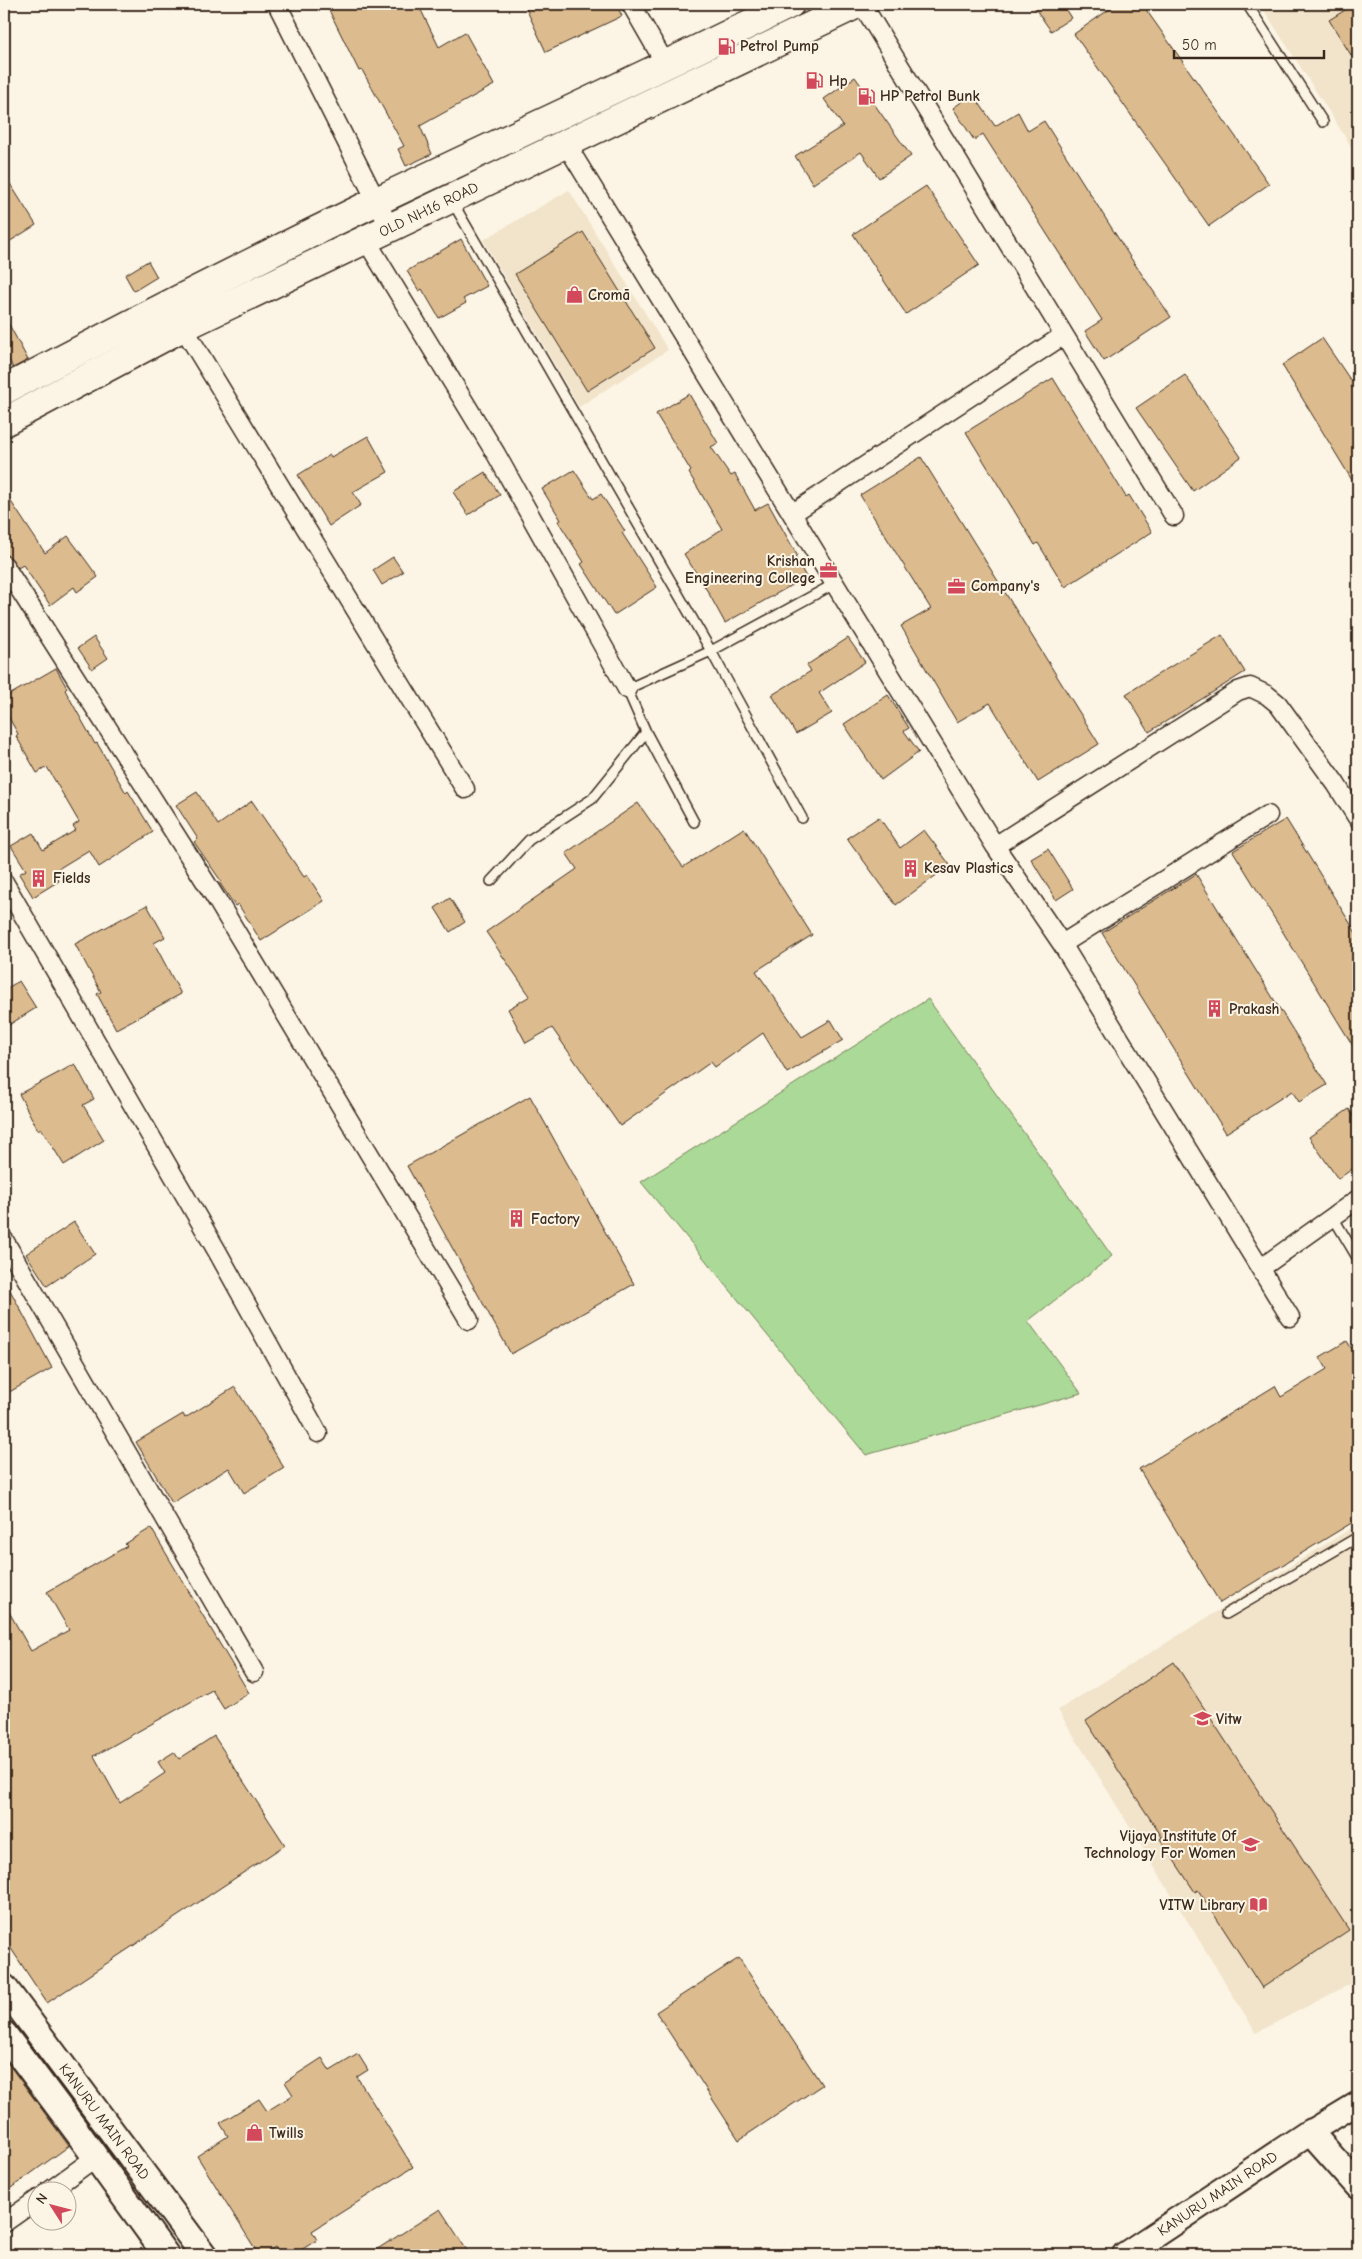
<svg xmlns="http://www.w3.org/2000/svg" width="1362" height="2259" font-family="'Comic Neue',sans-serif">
  <rect width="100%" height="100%" fill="#fcf5e5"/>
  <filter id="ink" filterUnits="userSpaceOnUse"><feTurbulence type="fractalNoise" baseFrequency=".02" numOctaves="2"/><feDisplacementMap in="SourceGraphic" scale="10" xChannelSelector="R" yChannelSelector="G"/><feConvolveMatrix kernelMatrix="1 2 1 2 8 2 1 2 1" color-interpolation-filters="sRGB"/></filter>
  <g filter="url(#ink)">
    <path fill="#f2e4cb" d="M 1260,4 L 1358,4 L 1358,157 Z
      M 569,190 L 668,350 L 579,407 L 483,240 Z
      M 1358,1524 L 1358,1980 L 1256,2033 L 1058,1710 Z"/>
    <path fill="#abd997" stroke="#73825a" d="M 928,999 L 1112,1256 L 1028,1321 L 1081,1393 L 866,1455 L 641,1182 Z"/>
    <path fill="#dcbb8f" stroke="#3b2a1e" d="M 326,4 L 418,4 L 439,47 L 465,32 L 494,85 L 420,126 L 432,154 L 406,166 L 398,149 L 404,146 L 362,70 L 359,71 Z
      M 524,4 L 616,4 L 622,16 L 546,52 Z
      M 1032,4 L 1062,4 L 1071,18 L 1051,31 Z
      M 1117,4 L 1142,4 L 1269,184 L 1209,226 L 1074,34 Z
      M 1355,4 L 1358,4 L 1358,66 L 1329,20 Z
      M 855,77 L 911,156 L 879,178 L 861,152 L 813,184 L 795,156 L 843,126 L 824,99 Z
      M 973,94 L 995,126 L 1018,112 L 1028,131 L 1044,121 L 1130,257 L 1171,317 L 1104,361 L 1085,331 L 1102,320 L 983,134 L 974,140 L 953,108 Z
      M 4,174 L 36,225 L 4,245 Z
      M 926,186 L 979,265 L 906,314 L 853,234 Z
      M 583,232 L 655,348 L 587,391 L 515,274 Z
      M 461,239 L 487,286 L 463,299 L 466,303 L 439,318 L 422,289 L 419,291 L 407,271 Z
      M 148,261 L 157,277 L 134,291 L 125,275 Z
      M 4,315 L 28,360 L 13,368 L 4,350 Z
      M 1322,338 L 1353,384 L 1351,386 L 1358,396 L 1358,490 L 1282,365 Z
      M 1185,375 L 1241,457 L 1193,491 L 1136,408 Z
      M 1053,378 L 1126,497 L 1129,495 L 1152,532 L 1065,587 L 1038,543 L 1035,545 L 966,432 Z
      M 689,394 L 718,443 L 711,447 L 731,476 L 735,474 L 755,510 L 768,503 L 797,555 L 795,557 L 806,577 L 725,623 L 708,592 L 684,554 L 722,529 L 689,473 L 691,471 L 656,414 Z
      M 368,436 L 388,472 L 353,492 L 361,505 L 329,526 L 298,475 L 330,455 L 331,457 Z
      M 921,457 L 1099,744 L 1038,782 L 990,703 L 957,722 L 901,626 L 931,609 L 860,495 Z
      M 574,470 L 593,499 L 601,494 L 625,531 L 622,533 L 657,587 L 614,615 L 581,564 L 584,562 L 558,521 L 561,520 L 542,489 Z
      M 485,472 L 500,495 L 468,515 L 453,492 Z
      M 4,491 L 45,553 L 68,536 L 98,577 L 77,592 L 74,587 L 50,605 L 23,565 L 18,568 L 9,556 L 4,554 Z
      M 393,557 L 403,572 L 382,585 L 373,570 Z
      M 1222,635 L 1245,672 L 1149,732 L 1126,694 Z
      M 94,637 L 108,658 L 92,669 L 78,648 Z
      M 848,638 L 865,662 L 819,693 L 832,713 L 796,734 L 772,695 L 811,671 L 807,665 Z
      M 56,668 L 67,688 L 65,690 L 95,744 L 97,743 L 126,793 L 128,791 L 153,832 L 99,867 L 89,850 L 53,872 L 59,881 L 33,897 L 19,874 L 26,870 L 11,846 L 33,833 L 43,850 L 76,830 L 73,826 L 79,822 L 47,767 L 37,773 L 16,736 L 18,734 L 4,709 L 4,698 Z
      M 888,695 L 909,728 L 904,731 L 919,752 L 881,780 L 844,724 Z
      M 197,792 L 218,825 L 252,801 L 304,877 L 307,875 L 324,901 L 261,941 L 238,904 L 235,906 L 219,882 L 221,881 L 194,842 L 198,839 L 176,805 Z
      M 638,803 L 683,867 L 744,828 L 812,935 L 756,971 L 802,1037 L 831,1020 L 843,1040 L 787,1073 L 763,1033 L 715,1067 L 711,1062 L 620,1126 L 552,1028 L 526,1043 L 508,1009 L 530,996 L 486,932 L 577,869 L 566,853 Z
      M 879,817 L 900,848 L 924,830 L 950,865 L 896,905 L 847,838 Z
      M 1286,819 L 1358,936 L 1358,1054 L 1233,851 Z
      M 1048,849 L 1073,889 L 1056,900 L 1031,859 Z
      M 1196,874 L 1327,1085 L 1299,1102 L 1292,1091 L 1226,1133 L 1102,933 Z
      M 450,898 L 465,922 L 450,932 L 435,908 Z
      M 147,905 L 165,937 L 154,943 L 181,994 L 116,1029 L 97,994 L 101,992 L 75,944 Z
      M 19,981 L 36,1008 L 4,1028 L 4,990 Z
      M 75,1064 L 94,1099 L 83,1105 L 104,1140 L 64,1165 L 41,1128 L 38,1130 L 19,1094 Z
      M 530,1096 L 634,1284 L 511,1354 L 407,1166 Z
      M 1349,1109 L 1358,1123 L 1358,1165 L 1338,1179 L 1309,1137 Z
      M 74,1222 L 95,1254 L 47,1286 L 26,1254 Z
      M 4,1279 L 52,1368 L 4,1395 Z
      M 1347,1341 L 1358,1359 L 1358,1519 L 1220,1603 L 1139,1469 L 1275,1386 L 1281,1397 L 1327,1369 L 1320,1357 Z
      M 235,1387 L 284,1468 L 244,1493 L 229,1468 L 172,1503 L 136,1442 L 183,1414 L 185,1418 Z
      M 151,1528 L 249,1693 L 224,1709 L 212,1690 L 94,1756 L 120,1803 L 165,1773 L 158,1762 L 174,1752 L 179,1759 L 214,1736 L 285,1845 L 47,2003 L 4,1938 L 4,1603 L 31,1651 L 69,1630 L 47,1592 L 127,1546 L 125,1544 Z
      M 1174,1662 L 1349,1930 L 1262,1988 L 1198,1890 L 1195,1892 L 1160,1839 L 1162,1837 L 1086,1721 Z
      M 739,1958 L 822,2085 L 739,2140 L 656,2012 Z
      M 358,2054 L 368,2070 L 357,2077 L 413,2167 L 312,2231 L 317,2240 L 293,2255 L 280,2255 L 275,2247 L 263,2255 L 259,2255 L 197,2156 L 228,2136 L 220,2123 L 259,2099 L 267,2111 L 293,2095 L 285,2082 L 322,2058 L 330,2071 Z
      M 4,2058 L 69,2146 L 4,2193 Z
      M 440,2209 L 470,2255 L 368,2255 Z"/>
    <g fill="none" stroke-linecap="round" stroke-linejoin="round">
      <defs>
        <path id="service" d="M 1247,4 L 1323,122
          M 452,201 L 711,651 L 802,818
          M 694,822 L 646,732 L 627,689 L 711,651 L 836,583
          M 491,881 L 529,840 L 592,799 L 646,732
          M 1333,1217 L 1358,1259
          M 1226,1614 L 1358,1537"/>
        <path id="minor" d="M 277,4 L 390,228
          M 631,4 L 666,65
          M 566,144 L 995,846 L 1062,944 L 1290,1317
          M 366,240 L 496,454 L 627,689
          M 183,327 L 465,789
          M 1064,335 L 1174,516
          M 793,513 L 1064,335 L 862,4
          M 4,565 L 217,900 L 469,1320
          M 995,846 L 1238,691 L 1250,687 L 1267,695 L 1278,704 L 1336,784 L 1358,819
          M 4,882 L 217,1251 L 318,1433
          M 1062,944 L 1268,815
          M 4,1240 L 254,1672
          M 1261,1268 L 1358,1199
          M 48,2192 L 96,2157
          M 4,2223 L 38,2199"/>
        <path id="tertiary" d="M 1310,2132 L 1358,2103"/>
        <g id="secondary">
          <path id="s1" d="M 4,1987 L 204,2255"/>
          <path d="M 4,2034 L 78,2133 L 166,2255"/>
          <path id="s2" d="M 1125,2255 L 1310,2132 L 1358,2186"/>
        </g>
        <g id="primary">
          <path d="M 4,390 C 127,325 251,262 377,201 C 515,135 654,72 790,4"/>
          <path id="s3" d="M 4,422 L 183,327 L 857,4"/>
        </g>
      </defs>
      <use href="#service" stroke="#3b2a1e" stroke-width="12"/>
      <use href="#minor" stroke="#3b2a1e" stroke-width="21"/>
      <use href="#tertiary" stroke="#3b2a1e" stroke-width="26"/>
      <use href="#secondary" stroke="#3b2a1e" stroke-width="29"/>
      <use href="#primary" stroke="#3b2a1e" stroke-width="31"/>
      <use href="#service" stroke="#fcf5e5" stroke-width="9"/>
      <use href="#minor" stroke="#fcf5e5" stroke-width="18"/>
      <use href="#tertiary" stroke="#fcf5e5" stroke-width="22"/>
      <use href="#secondary" stroke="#fcf5e5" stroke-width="25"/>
      <use href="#primary" stroke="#fcf5e5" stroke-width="28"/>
    </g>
  </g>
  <defs>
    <symbol id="fuel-bare" viewBox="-9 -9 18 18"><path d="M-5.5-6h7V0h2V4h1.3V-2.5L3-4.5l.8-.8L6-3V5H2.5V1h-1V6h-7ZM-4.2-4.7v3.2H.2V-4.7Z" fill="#d1495b" stroke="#fcf5e5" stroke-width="2.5" paint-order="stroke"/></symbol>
    <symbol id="shop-bare" viewBox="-9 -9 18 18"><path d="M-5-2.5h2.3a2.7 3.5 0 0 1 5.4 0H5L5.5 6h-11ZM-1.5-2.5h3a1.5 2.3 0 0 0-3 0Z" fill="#d1495b" stroke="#fcf5e5" stroke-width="2.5" paint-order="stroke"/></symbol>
    <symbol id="office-bare" viewBox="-9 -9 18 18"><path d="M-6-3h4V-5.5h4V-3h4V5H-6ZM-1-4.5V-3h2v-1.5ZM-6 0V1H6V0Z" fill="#d1495b" stroke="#fcf5e5" stroke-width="2.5" paint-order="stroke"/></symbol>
    <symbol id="building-bare" viewBox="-9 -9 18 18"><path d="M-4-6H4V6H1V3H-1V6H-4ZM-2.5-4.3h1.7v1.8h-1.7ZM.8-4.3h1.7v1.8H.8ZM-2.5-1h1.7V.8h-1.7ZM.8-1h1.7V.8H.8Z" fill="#d1495b" stroke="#fcf5e5" stroke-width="2.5" paint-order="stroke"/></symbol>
    <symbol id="university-bare" viewBox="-9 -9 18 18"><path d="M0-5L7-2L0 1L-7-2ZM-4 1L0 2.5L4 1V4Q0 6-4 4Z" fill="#d1495b" stroke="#fcf5e5" stroke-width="2.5" paint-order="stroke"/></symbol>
    <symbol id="library-bare" viewBox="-9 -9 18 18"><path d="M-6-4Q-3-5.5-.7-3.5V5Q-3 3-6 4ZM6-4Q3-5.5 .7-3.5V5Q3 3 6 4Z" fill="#d1495b" stroke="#fcf5e5" stroke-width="2.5" paint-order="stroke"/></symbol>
  </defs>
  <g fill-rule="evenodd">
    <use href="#fuel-bare" x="714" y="34" width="25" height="25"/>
    <use href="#fuel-bare" x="802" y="68" width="25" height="25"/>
    <use href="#fuel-bare" x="854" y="84" width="25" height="25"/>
    <use href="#shop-bare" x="562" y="282" width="25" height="25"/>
    <use href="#office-bare" x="816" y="558" width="25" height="25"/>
    <use href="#office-bare" x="944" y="574" width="25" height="25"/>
    <use href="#building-bare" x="898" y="856" width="25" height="25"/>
    <use href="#building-bare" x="26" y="866" width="25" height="25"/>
    <use href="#building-bare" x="1202" y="996" width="25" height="25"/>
    <use href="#building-bare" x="504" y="1206" width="25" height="25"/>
    <use href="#university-bare" x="1190" y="1706" width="25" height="25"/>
    <use href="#university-bare" x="1238" y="1832" width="25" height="25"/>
    <use href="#library-bare" x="1246" y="1892" width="25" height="25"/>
    <use href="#shop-bare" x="242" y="2120" width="25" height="25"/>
  </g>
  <g text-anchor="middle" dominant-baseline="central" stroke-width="4" stroke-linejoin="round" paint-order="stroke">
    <g font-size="15" font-weight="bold" fill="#3b2a1e" stroke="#fcf5e5" text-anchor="start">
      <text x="740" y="46">Petrol Pump</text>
      <text x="829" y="81">Hp</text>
      <text x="880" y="96">HP Petrol Bunk</text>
      <text x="588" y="295">Cromā</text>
      <text x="815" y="561" text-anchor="end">Krishan<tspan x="815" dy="17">Engineering College</tspan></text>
      <text x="971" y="586">Company's</text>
      <text x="924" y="868">Kesav Plastics</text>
      <text x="53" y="878">Fields</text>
      <text x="1229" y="1009">Prakash</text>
      <text x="531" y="1219">Factory</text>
      <text x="1216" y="1719">Vitw</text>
      <text x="1236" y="1836" text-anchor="end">Vijaya Institute Of<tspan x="1236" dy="17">Technology For Women</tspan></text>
      <text x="1245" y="1905" text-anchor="end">VITW Library</text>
      <text x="269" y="2133">Twills</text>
    </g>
    <g font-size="15" fill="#3b2a1e" stroke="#fcf5e5">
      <text stroke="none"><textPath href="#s3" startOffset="475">OLD NH16 ROAD</textPath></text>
      <text stroke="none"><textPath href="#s1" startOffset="168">KANURU MAIN ROAD</textPath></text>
      <text stroke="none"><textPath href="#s2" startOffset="111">KANURU MAIN ROAD</textPath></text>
    </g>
  </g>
  <rect width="1362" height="2259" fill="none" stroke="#fcf5e5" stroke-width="20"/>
  <rect x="10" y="10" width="1342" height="2239" fill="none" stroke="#3b2a1e" stroke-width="2" filter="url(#ink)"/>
  <g transform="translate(52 2206) rotate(306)"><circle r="24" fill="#fcf5e5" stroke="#afa495"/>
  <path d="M0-4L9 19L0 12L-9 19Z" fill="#d1495b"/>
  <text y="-8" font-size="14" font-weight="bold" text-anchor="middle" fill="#3b2a1e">N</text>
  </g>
  <path d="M1174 50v8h150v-8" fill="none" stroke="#3b2a1e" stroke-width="2.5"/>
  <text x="1182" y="50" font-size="15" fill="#3b2a1e" stroke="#fcf5e5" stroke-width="4" paint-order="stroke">50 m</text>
</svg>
